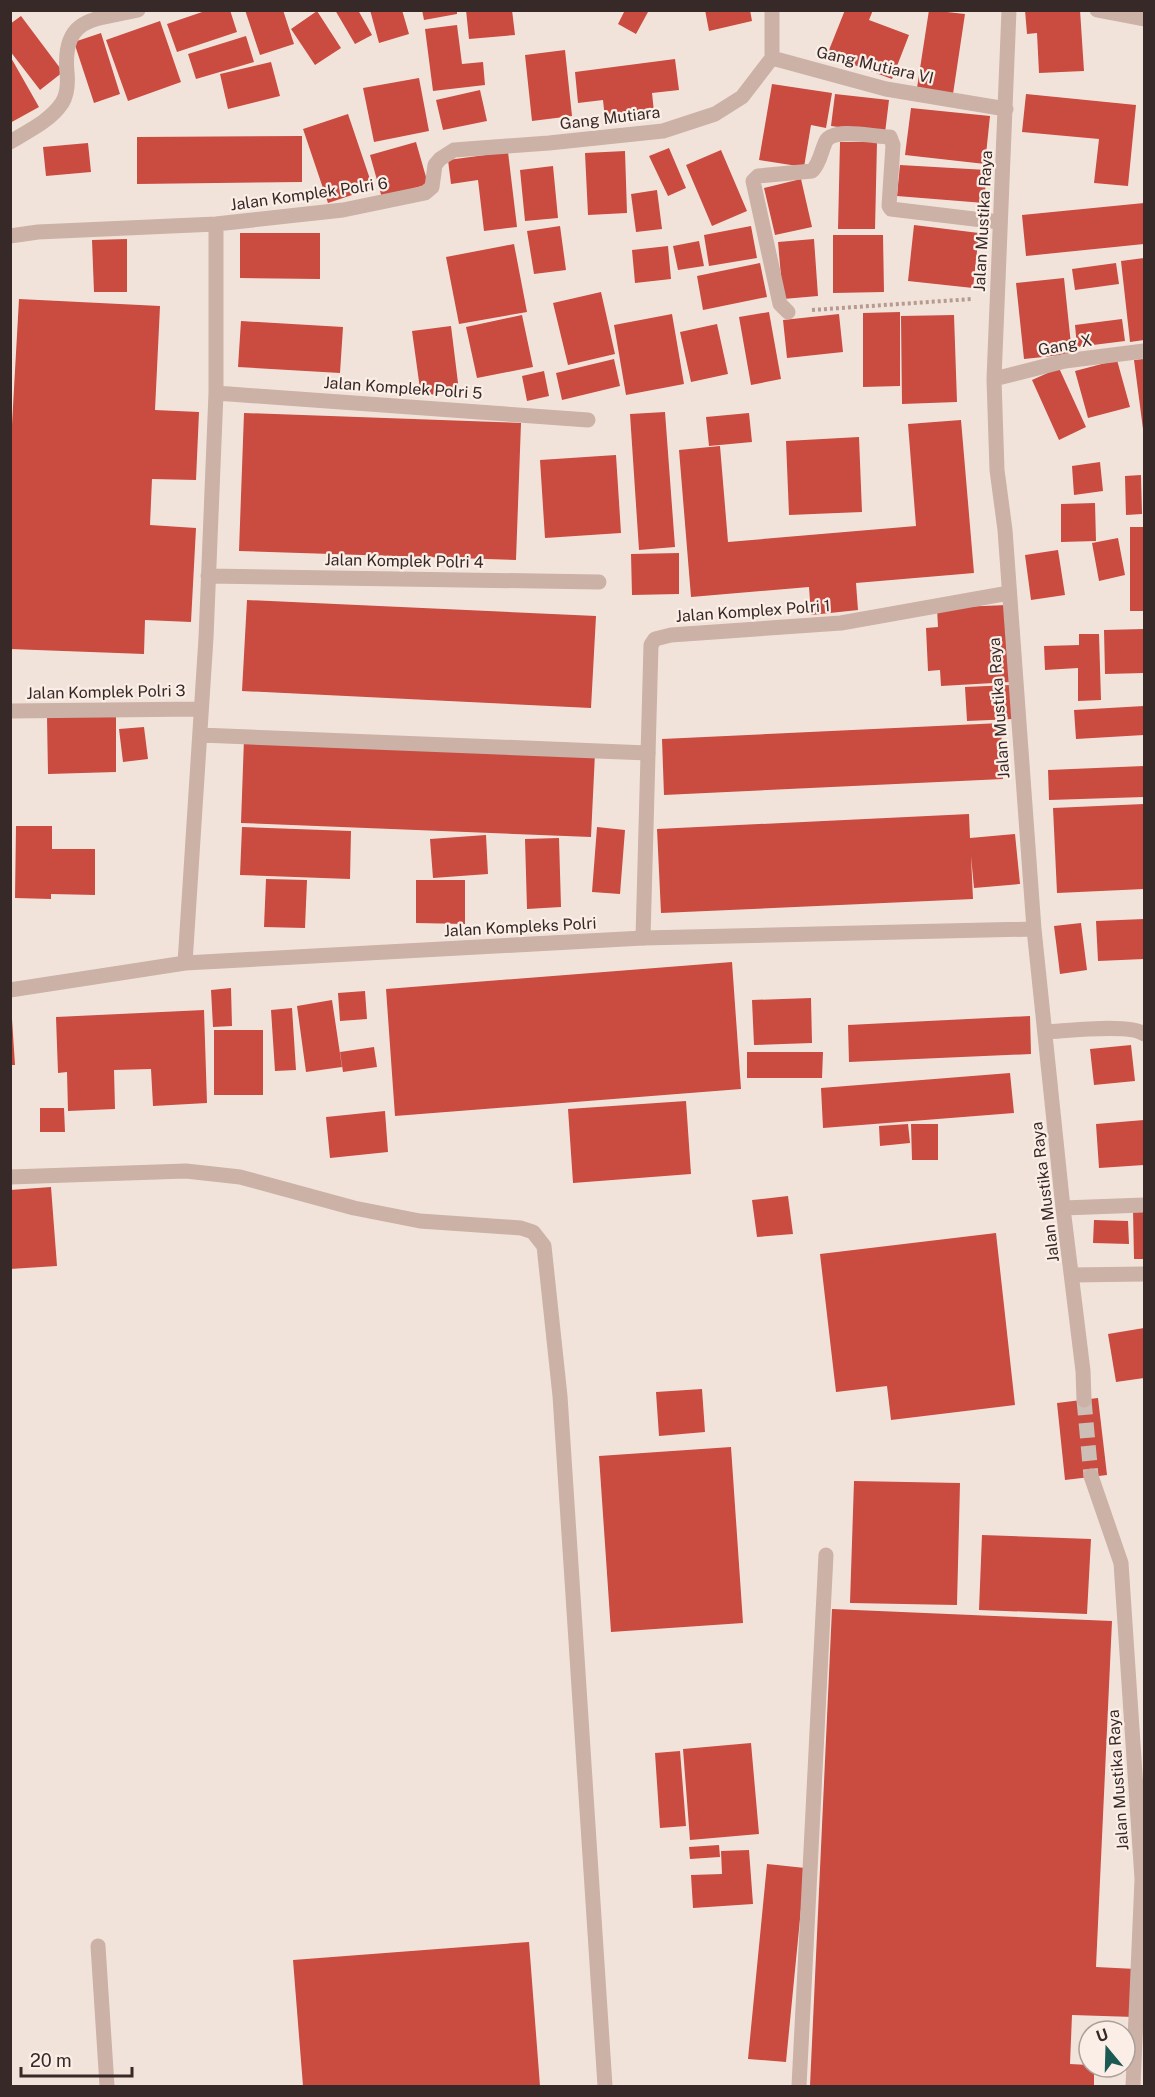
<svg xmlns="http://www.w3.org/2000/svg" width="1155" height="2097" font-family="'Public Sans',sans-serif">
  <rect width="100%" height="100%" fill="#f2e3da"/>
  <path fill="#ca4b40" d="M 208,10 L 230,10 L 237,32 L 177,52 L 167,24 Z
    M 245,10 L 283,10 L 294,44 L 260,55 Z
    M 335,10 L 358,10 L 372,35 L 355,44 Z
    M 370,10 L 402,10 L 409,34 L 379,43 Z
    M 422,10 L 457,10 L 457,14 L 424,20 Z
    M 466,10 L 512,10 L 515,35 L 469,39 Z
    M 625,10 L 644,10 L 648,12 L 636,34 L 618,24 Z
    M 705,10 L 750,10 L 752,21 L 709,31 Z
    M 845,10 L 873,10 L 869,20 L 909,35 L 892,79 L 827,55 Z
    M 929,10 L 965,14 L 953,94 L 917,88 Z
    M 1025,10 L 1080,10 L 1084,71 L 1039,73 L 1037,33 L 1027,34 Z
    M 317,11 L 341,48 L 315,65 L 291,29 Z
    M 21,16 L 63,72 L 40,90 L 10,51 L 10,24 Z
    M 160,21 L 181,82 L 128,101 L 106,40 Z
    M 457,25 L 462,64 L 483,62 L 485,85 L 433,91 L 425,29 Z
    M 101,33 L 120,94 L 94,103 L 74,42 Z
    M 246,36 L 254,62 L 196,79 L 188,54 Z
    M 565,50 L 572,116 L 532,121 L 525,55 Z
    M 10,56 L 39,107 L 10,123 Z
    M 675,59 L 679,90 L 652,93 L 654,112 L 605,119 L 603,100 L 578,103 L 575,72 Z
    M 271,62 L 280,96 L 228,109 L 220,74 Z
    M 419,78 L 429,131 L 374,142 L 363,88 Z
    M 772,84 L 832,93 L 826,128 L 811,125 L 804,167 L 759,160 Z
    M 480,90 L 487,121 L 443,130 L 436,100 Z
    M 835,94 L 889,100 L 885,133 L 831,126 Z
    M 1026,94 L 1136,105 L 1128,186 L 1094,183 L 1099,139 L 1022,132 Z
    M 911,108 L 990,116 L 985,164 L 905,155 Z
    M 348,114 L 373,188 L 328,203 L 303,129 Z
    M 302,136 L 302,182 L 137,184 L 137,137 Z
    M 416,142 L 428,184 L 382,198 L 370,155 Z
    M 840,142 L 877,142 L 875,229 L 838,229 Z
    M 88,143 L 91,172 L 46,176 L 43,147 Z
    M 669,148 L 686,188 L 668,196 L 649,156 Z
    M 721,150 L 747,211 L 712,226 L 686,165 Z
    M 625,151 L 627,213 L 588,215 L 585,153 Z
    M 508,152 L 517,227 L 484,231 L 478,180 L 451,184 L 448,160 Z
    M 900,165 L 987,170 L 984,203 L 897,196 Z
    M 553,166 L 558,218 L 525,221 L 520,170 Z
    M 801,179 L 812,227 L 775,235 L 764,188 Z
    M 657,190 L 662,229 L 636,232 L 631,194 Z
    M 1144,203 L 1144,244 L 1026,256 L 1022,215 Z
    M 914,225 L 979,233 L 973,288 L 908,281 Z
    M 560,226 L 566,270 L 534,274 L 527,231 Z
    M 751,226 L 757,258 L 709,266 L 704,235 Z
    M 240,233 L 320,233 L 320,279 L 240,278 Z
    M 833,235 L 883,235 L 884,292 L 833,293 Z
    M 127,239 L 127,292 L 94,292 L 92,240 Z
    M 814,239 L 818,296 L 783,299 L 778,242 Z
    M 699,241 L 704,266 L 678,270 L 673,246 Z
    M 514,244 L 527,312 L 459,324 L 446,257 Z
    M 668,246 L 671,279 L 635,283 L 632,250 Z
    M 1144,258 L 1144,340 L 1130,342 L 1121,261 Z
    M 760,263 L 767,297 L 703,310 L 697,276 Z
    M 1116,263 L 1119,284 L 1075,290 L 1072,269 Z
    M 1064,278 L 1072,354 L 1024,359 L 1016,283 Z
    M 601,292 L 615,354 L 568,365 L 553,303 Z
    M 19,299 L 160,306 L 155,410 L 199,412 L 196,480 L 152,479 L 150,525 L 196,528 L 191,622 L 145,620 L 144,654 L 10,649 L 10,460 Z
    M 769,312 L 781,379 L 751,385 L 739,317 Z
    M 900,312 L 900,386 L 863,387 L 863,313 Z
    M 672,314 L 684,384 L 626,395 L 614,325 Z
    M 839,314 L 843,352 L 787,358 L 783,320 Z
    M 522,315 L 533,367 L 477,378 L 466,327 Z
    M 954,315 L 957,402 L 902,404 L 901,316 Z
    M 1122,319 L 1125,341 L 1077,347 L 1075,325 Z
    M 241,321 L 343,327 L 340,373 L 238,367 Z
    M 717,324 L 728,374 L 691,382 L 680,332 Z
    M 451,326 L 459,391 L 421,396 L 412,331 Z
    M 614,359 L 620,386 L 562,400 L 556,373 Z
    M 1144,359 L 1144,429 L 1143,429 L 1134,360 Z
    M 1117,360 L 1130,407 L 1088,418 L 1075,371 Z
    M 1059,368 L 1086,427 L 1059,440 L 1032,380 Z
    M 544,371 L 549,396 L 527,401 L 522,376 Z
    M 665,412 L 675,547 L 639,550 L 630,414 Z
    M 244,413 L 521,423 L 516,560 L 239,551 Z
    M 749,413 L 752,442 L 709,446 L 706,417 Z
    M 961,420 L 974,573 L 856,583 L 858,610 L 811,615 L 809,587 L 691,597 L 679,450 L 720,446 L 728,542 L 916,526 L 908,424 Z
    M 859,437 L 862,512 L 789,515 L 786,441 Z
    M 616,455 L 621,533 L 545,538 L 540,460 Z
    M 1100,462 L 1103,491 L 1074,495 L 1072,466 Z
    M 1141,475 L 1142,514 L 1126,515 L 1125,476 Z
    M 1095,503 L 1096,541 L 1061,542 L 1061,504 Z
    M 1130,527 L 1144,527 L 1144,611 L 1130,611 Z
    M 1118,538 L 1125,575 L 1099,581 L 1092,543 Z
    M 1058,550 L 1065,595 L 1031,600 L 1025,555 Z
    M 679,553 L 679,594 L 632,595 L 631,554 Z
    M 247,600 L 596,616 L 591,708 L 242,691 Z
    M 1007,605 L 1011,682 L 941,686 L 940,670 L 928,671 L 926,628 L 938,627 L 937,608 Z
    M 1144,629 L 1144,673 L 1105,674 L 1104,630 Z
    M 1079,634 L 1099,634 L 1101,700 L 1078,701 L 1078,668 L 1045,670 L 1044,646 L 1079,645 Z
    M 1011,685 L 1013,719 L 967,721 L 965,687 Z
    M 1144,706 L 1144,735 L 1076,739 L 1074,710 Z
    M 116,715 L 116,772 L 48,774 L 47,716 Z
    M 1001,723 L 1003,779 L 664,795 L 662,739 Z
    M 144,727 L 148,759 L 123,762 L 119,729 Z
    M 244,739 L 595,753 L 591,837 L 241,823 Z
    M 1144,766 L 1144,797 L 1049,800 L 1048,770 Z
    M 1144,804 L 1144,889 L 1057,893 L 1053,808 Z
    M 969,814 L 970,838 L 1015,834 L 1020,884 L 974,888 L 971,856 L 973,899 L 661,913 L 657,829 Z
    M 16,826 L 52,826 L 52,849 L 95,849 L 95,895 L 51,894 L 51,899 L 15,898 Z
    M 242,827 L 351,831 L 350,879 L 240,875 Z
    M 597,827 L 625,830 L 620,894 L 592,892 Z
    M 486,835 L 488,874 L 433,878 L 430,839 Z
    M 559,838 L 561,907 L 527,909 L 525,839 Z
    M 266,879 L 307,880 L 305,928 L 264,927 Z
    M 416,880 L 465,880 L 465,924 L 416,923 Z
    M 1144,919 L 1144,959 L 1098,961 L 1096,921 Z
    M 1081,923 L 1087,970 L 1060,974 L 1054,926 Z
    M 732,962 L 741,1089 L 395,1116 L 386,989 Z
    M 231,988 L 232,1026 L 213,1027 L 211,990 Z
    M 365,991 L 367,1019 L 340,1021 L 338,993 Z
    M 811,998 L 812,1043 L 754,1045 L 752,1000 Z
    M 332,1000 L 342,1067 L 306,1072 L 297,1006 Z
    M 292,1008 L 296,1070 L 275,1071 L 271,1010 Z
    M 204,1010 L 207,1103 L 153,1106 L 151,1069 L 114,1070 L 115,1109 L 68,1111 L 67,1072 L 58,1073 L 56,1017 Z
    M 1030,1016 L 1031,1054 L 849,1062 L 848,1025 Z
    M 10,1019 L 12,1019 L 15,1065 L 10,1065 Z
    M 214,1030 L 263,1030 L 263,1095 L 214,1095 Z
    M 1131,1045 L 1135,1081 L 1094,1085 L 1090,1049 Z
    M 374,1047 L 377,1067 L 343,1072 L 340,1052 Z
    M 747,1052 L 823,1052 L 822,1078 L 747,1078 Z
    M 1010,1073 L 1014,1113 L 823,1128 L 821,1088 Z
    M 686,1101 L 691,1174 L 573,1183 L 568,1109 Z
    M 40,1108 L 64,1108 L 65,1132 L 40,1132 Z
    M 385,1111 L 388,1152 L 330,1158 L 326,1117 Z
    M 1144,1120 L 1144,1165 L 1099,1168 L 1096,1124 Z
    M 908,1124 L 910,1143 L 880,1146 L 879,1126 Z
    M 911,1124 L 938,1124 L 938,1160 L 912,1160 Z
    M 51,1187 L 57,1266 L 10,1269 L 10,1190 Z
    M 788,1196 L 793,1234 L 757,1237 L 752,1200 Z
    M 1133,1209 L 1144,1209 L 1144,1259 L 1134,1259 Z
    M 1094,1220 L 1128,1221 L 1129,1244 L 1093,1243 Z
    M 996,1233 L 1015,1405 L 891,1420 L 887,1386 L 836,1392 L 820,1254 Z
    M 1144,1328 L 1144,1378 L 1116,1382 L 1108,1334 Z
    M 702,1389 L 705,1432 L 659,1436 L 656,1392 Z
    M 1098,1398 L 1107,1475 L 1065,1480 L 1057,1403 Z
    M 731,1447 L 743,1623 L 611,1632 L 599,1456 Z
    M 854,1481 L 960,1483 L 957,1605 L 850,1603 Z
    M 982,1535 L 1091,1539 L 1087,1614 L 979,1610 Z
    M 832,1609 L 1112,1621 L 1096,1967 L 1136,1969 L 1134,2017 L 1072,2015 L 1070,2064 L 1089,2065 L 1089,2067 L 1094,2067 L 1094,2086 L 810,2086 Z
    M 751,1743 L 759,1834 L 690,1840 L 683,1749 Z
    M 680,1751 L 686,1826 L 660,1828 L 655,1753 Z
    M 719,1845 L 720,1857 L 690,1859 L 689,1847 Z
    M 749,1850 L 753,1904 L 693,1908 L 691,1875 L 722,1874 L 721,1851 Z
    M 767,1864 L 805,1868 L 786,2062 L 748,2059 Z
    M 529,1942 L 540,2086 L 303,2086 L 293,1960 Z"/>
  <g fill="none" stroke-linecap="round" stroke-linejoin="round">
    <path stroke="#cdbeb6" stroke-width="15" stroke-dasharray="15 8" stroke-linecap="butt" d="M 1084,1400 L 1091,1476"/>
    <path stroke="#b79a90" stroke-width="4" stroke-dasharray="3 3" stroke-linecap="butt" d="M 812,310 L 972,299"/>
    <path stroke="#cbb1a6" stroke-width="15" d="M 643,938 L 651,645 L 655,639 L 671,635 L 841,623 L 1009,593
      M 10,1177 L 186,1171 L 240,1177 L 354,1208 L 420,1221 L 521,1228 L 533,1232 L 544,1246 L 560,1396 L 605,2086
      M 1072,1275 L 1144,1274
      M 98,1946 L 107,2086
      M 799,2086 L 826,1555"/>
    <path stroke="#cbb1a6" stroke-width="15" d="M 1009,10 L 994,379 L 997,470 L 1005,530 L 1034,929 L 1063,1208 L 1083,1371 L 1084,1400
      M 1097,10 L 1144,19
      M 772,58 L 886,89 L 1006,109
      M 10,142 C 28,131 50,121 62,103 C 68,94 68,83 67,72 C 62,16 95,20 138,10
      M 10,236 L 38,232 L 216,224 L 343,210 L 425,193 L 432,187 L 435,165 L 440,159 L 454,150 L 549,143 L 663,131 L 715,114 L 742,97 L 772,58 L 772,10
      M 788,312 L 780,304 L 753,181 L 758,176 L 812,171 C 820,163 821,151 826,141 C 834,127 875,137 890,137 L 893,145 L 889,206 L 891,209 L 999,222
      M 994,379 L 1065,361 L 1144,351
      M 216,393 L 588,420
      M 208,576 L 599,582
      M 10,711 L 201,709
      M 200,735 L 648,753
      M 185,963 L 206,638 L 216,393 L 216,224
      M 10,990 L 185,963 L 643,938 L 1034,929
      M 1046,1032 C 1067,1031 1129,1023 1144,1034
      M 1063,1208 L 1144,1205
      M 1091,1476 L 1121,1563 L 1142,1879 L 1133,2086"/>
  </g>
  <g text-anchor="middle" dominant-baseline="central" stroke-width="4.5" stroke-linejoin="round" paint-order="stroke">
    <g font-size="16" fill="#372927" stroke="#faeee7">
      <text transform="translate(875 65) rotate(13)">Gang Mutiara VI</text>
      <text transform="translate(610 118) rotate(-7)">Gang Mutiara</text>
      <text transform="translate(309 194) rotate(-8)">Jalan Komplek Polri 6</text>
      <text transform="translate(983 221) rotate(-87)">Jalan Mustika Raya</text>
      <text transform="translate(1065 345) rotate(-11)">Gang X</text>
      <text transform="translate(403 388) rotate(4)">Jalan Komplek Polri 5</text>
      <text transform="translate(404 561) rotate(1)">Jalan Komplek Polri 4</text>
      <text transform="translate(753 611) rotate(-4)">Jalan Komplex Polri 1</text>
      <text transform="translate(106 692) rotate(-1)">Jalan Komplek Polri 3</text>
      <text transform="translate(999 708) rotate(-94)">Jalan Mustika Raya</text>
      <text transform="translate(520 927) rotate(-3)">Jalan Kompleks Polri</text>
      <text transform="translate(1045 1192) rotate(-97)">Jalan Mustika Raya</text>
      <text transform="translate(1118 1780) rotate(-94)">Jalan Mustika Raya</text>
    </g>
  </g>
  <rect width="1155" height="2097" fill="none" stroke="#372927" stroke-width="24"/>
  <g transform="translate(1107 2049) rotate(341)"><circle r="28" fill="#faeee7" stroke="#ac9f9a" stroke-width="1.5"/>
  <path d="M0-4.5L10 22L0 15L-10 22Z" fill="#1b5953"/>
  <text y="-9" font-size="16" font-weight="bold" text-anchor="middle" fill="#372927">U</text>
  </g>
  <path d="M21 2067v9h111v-9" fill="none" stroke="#372927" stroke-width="3"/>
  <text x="30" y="2067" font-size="18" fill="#372927" stroke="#faeee7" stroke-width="4.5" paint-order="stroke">20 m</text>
</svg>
